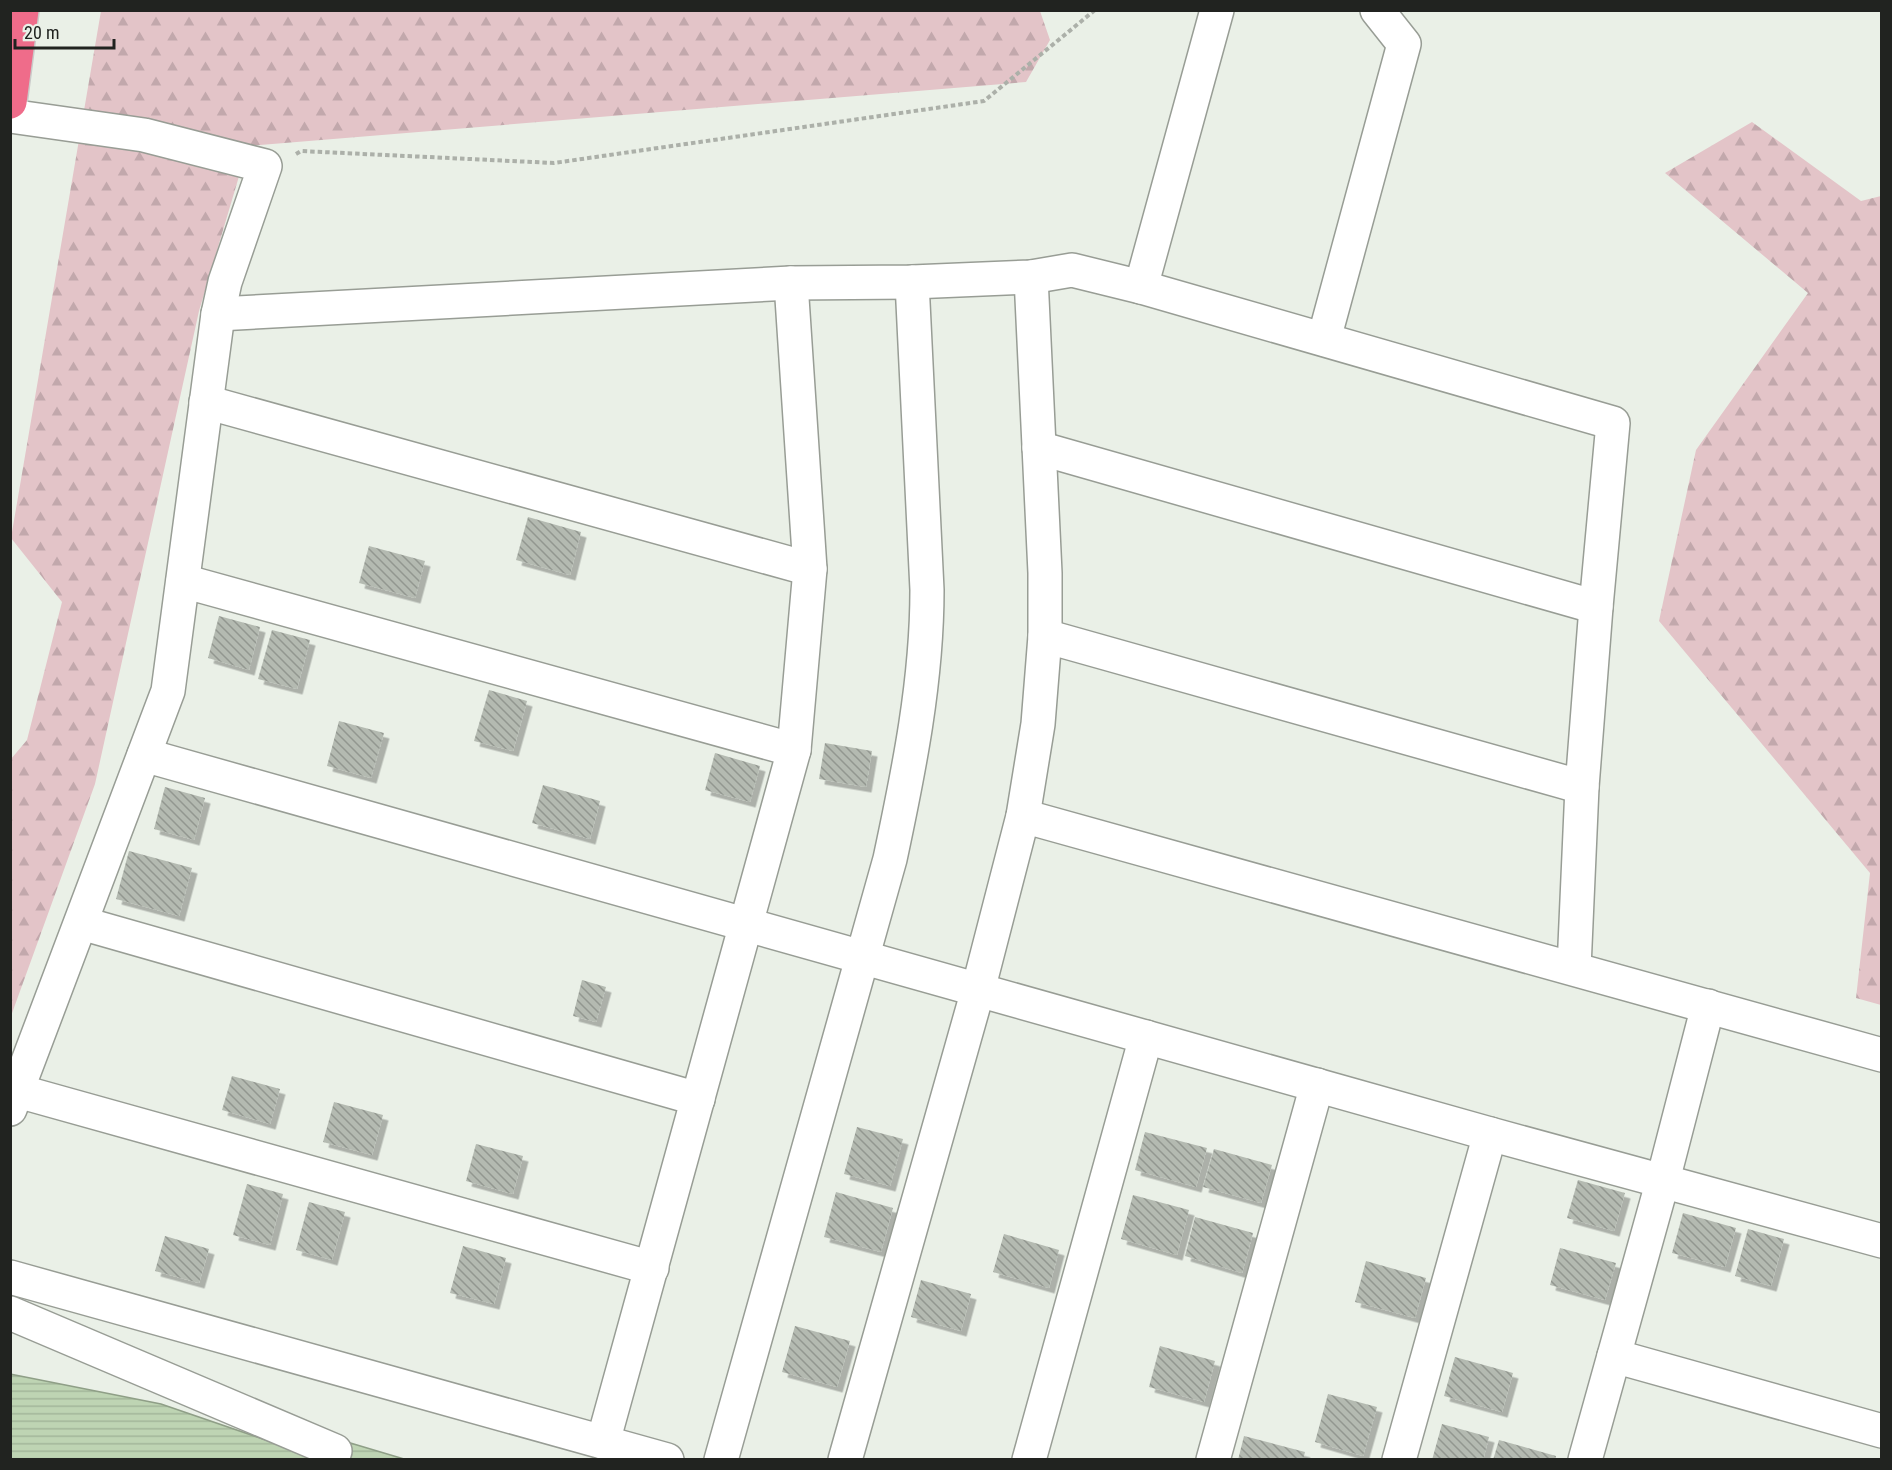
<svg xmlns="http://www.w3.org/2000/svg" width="1892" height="1470" viewBox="0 0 1892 1470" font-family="'Roboto Condensed',sans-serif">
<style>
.forest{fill:url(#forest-firs)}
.water{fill:url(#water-rules);stroke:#8f9f87;stroke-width:1.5}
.building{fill:url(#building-back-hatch);filter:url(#shadow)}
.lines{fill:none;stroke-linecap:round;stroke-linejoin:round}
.minor-casing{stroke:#989d95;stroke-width:36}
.highway-casing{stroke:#cacac9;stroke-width:36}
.path{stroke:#acb0a9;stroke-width:4;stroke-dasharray:4.5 3;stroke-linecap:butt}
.minor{stroke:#fff;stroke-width:33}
.highway{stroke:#ef6c8a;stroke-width:33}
</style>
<defs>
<pattern id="forest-firs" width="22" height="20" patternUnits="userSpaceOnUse" patternTransform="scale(1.5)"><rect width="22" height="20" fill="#e3c4c8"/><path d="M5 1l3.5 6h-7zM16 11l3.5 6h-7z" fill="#c2a8ac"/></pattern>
<pattern id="water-rules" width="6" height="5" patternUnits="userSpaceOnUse" patternTransform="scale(1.5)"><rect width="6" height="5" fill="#bed4b3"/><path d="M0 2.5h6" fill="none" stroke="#a3b69a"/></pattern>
<pattern id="building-back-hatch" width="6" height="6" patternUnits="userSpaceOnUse" patternTransform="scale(1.5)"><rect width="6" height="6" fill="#b4bab1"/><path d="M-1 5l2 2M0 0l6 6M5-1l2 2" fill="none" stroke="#929790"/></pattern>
<filter id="shadow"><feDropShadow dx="5.5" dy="5.5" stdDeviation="0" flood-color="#0004"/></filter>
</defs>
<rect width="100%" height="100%" fill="#eaf0e7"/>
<g class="forest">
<path d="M101,11H1040L1050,40L1026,82L248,146L199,311L95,784L11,1016V759L27,740L62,602L11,538Z"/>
<path d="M1752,122L1861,201L1881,196V1005L1856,998L1870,873L1659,621L1696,450L1808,293L1665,173Z"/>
</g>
<g class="water">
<path d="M10,1374L161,1404L321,1459H11Z"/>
<path d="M347,1442L404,1459L338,1460Z"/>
</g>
<g class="building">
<path d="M528,517L581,532L570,575L516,560Z"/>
<path d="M369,546L425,561L415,598L359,583Z"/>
<path d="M219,616L260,627L249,670L208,658Z"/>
<path d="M272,630L310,640L297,689L258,679Z"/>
<path d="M489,690L527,701L513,751L474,741Z"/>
<path d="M339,721L384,733L371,778L327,766Z"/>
<path d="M825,743L872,751L866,787L819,779Z"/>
<path d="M715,753L760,766L750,802L705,790Z"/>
<path d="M543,785L600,801L590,839L532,823Z"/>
<path d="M165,787L205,798L194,840L154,829Z"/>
<path d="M129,851L192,868L179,916L116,899Z"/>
<path d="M582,980L606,987L596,1022L573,1016Z"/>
<path d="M232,1076L280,1089L270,1124L222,1110Z"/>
<path d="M334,1102L383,1115L372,1155L323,1142Z"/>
<path d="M857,1127L903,1139L890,1186L844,1174Z"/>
<path d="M1145,1132L1207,1148L1196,1187L1135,1170Z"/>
<path d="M476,1144L523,1156L513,1194L466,1181Z"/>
<path d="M1214,1149L1272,1165L1261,1203L1203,1187Z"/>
<path d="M1578,1180L1625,1193L1614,1231L1567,1218Z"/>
<path d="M247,1184L283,1194L270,1245L233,1235Z"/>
<path d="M836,1192L893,1208L881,1252L824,1237Z"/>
<path d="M1133,1195L1189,1210L1177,1255L1121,1239Z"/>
<path d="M309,1202L345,1212L332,1260L296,1250Z"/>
<path d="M1683,1213L1736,1228L1725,1267L1672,1253Z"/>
<path d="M1195,1217L1253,1233L1242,1273L1185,1256Z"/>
<path d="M1748,1229L1784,1239L1771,1286L1735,1276Z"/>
<path d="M1004,1234L1059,1250L1049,1288L993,1272Z"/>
<path d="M165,1236L209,1249L199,1283L155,1271Z"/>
<path d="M463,1246L506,1258L494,1304L450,1293Z"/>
<path d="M1560,1248L1616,1263L1605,1300L1550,1285Z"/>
<path d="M1366,1261L1426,1278L1415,1318L1355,1302Z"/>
<path d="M921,1280L971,1294L961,1331L911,1317Z"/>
<path d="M795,1326L850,1341L837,1387L782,1372Z"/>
<path d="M1160,1346L1215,1361L1204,1402L1149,1387Z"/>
<path d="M1455,1357L1513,1373L1502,1412L1444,1396Z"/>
<path d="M1328,1394L1377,1407L1363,1456L1315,1442Z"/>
<path d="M1442,1424L1489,1437L1483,1460H1432Z"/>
<path d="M1244,1436L1305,1452L1303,1460H1238Z"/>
<path d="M1499,1440L1556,1456L1555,1460H1493Z"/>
</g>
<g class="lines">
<defs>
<g id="minor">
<path d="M10,116L144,135L265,166L225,282L218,314L168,691L10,1109"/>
<path d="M1141,287L1217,10"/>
<path d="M218,314L791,283L912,282L1031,277L1072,270L1141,287L1613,423L1596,607L1582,787L1574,968"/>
<path d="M1324,339L1404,44L1377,10"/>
<path d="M206,402L810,569"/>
<path d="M1039,448L1596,607"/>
<path d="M183,581L794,750"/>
<path d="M1045,636L1582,787"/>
<path d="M144,755L1490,1134L1882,1241"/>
<path d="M1023,816L1882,1055"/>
<path d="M81,923L698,1099"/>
<path d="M18,1091L652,1268"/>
<path d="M10,1277L667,1460"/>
<path d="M10,1313L335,1451"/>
<path d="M1614,1356L1882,1431"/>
<path d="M603,1442L794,750L810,569L791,283"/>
<path d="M721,1460L890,859C909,770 927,681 927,590L912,282"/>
<path d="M845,1460L978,990L1023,816L1038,724L1045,636V573L1031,277"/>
<path d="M1029,1460L1146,1037"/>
<path d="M1213,1460L1317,1085"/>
<path d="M1399,1460L1490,1134"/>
<path d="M1585,1460L1663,1180L1708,1006"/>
</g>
<path id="highway" d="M10,102L22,10"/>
</defs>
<use href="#minor" class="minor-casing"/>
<use href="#highway" class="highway-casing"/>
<path class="path" d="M296,154L301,151L554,163L984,101L1095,10"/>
<use href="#minor" class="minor"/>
<use href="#highway" class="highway"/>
</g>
<rect width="1892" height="1470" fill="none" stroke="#212320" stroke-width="24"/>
<path d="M15 39v9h99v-9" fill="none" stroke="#212320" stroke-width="3"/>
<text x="24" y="39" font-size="18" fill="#212320" stroke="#eaf0e7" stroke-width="4.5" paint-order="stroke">20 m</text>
</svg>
